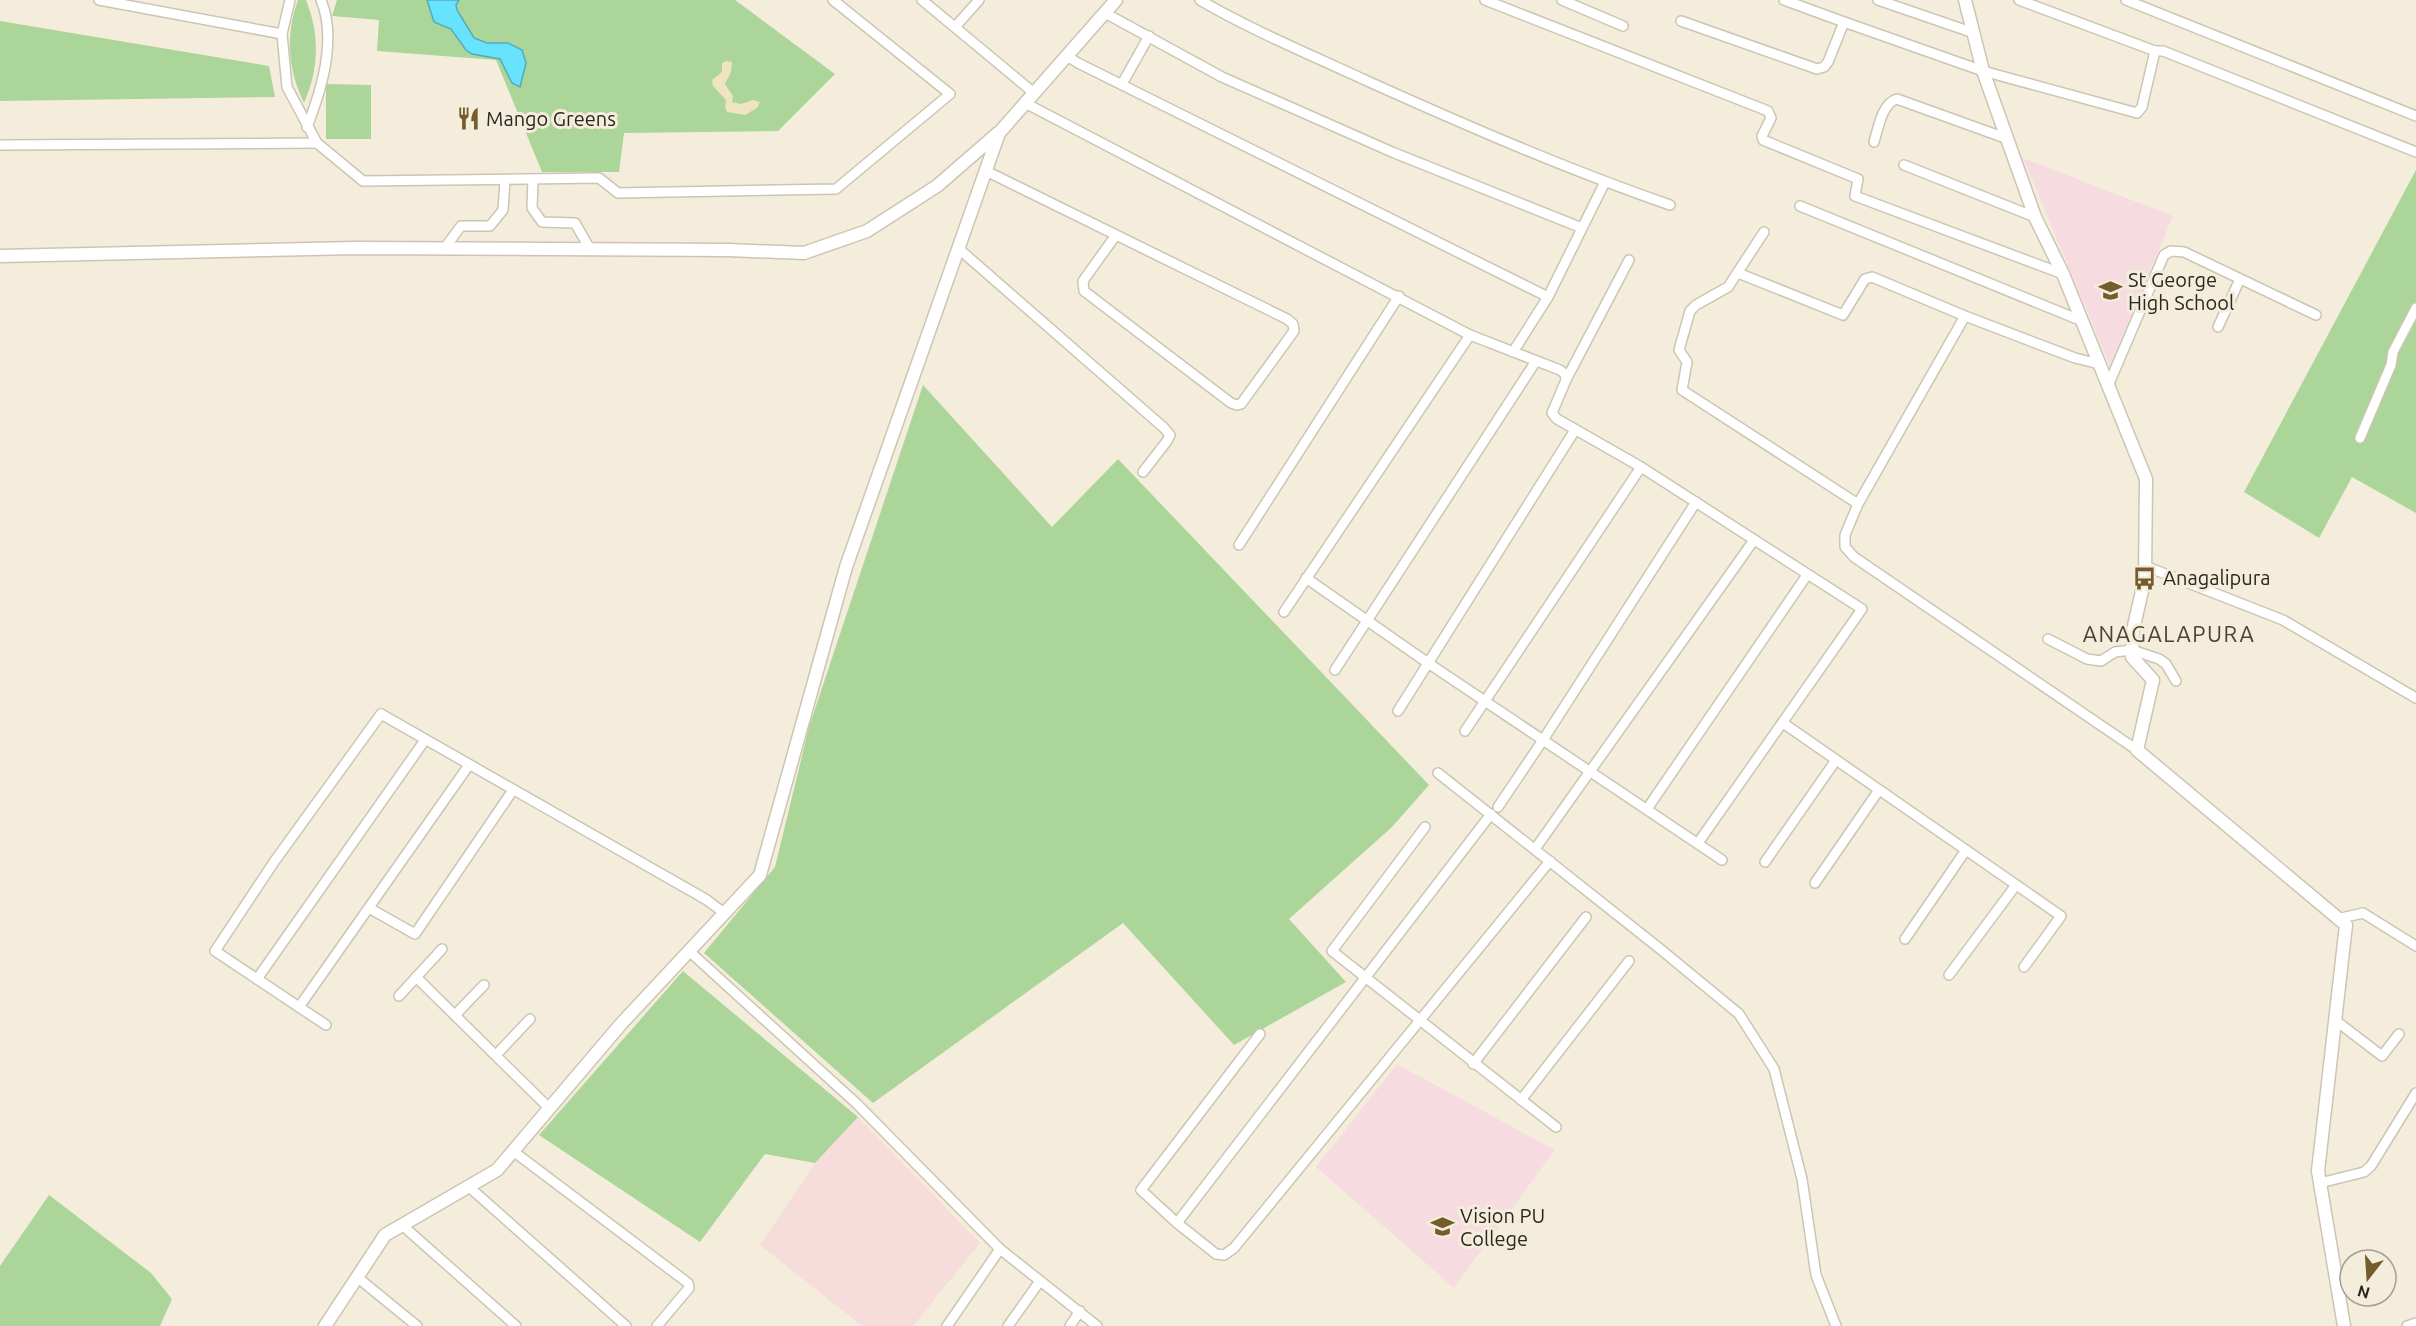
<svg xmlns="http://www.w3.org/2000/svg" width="2416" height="1326" viewBox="0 0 2416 1326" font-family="Ubuntu,sans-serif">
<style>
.industrial{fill:#f7dcdc}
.education{fill:#f6dce1}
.green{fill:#acd59a}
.sand{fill:#eee4bf}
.water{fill:#68e3fd;stroke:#55abbb;stroke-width:1.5}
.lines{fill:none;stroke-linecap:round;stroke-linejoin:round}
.street-casing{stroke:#cdc5b3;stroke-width:12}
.secondary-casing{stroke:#cdc5b3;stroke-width:15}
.street{stroke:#fff;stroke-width:9}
.secondary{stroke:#fff;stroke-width:12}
.labels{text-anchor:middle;stroke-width:6;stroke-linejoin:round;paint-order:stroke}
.poi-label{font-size:20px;fill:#2a2721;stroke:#f5eddb;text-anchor:start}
.quarter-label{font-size:22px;letter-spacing:1.5px;fill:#494334;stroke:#f5eddb}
</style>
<rect width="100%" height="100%" fill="#f5eddb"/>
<path class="industrial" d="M858,1117L980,1243L913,1326H862L760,1245L815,1163Z"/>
<g class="education">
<path d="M2023,158L2173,216L2110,366Z"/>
<path d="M1397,1064L1555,1150L1454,1288L1316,1167Z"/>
</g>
<g class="green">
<path d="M298,0H306C320,35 319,69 304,103C288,70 285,35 298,0Z"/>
<path d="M337,0H735L835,74L778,131L624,133L619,172H542L496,60L377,51L379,20L332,16Z"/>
<path d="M0,21L269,66L275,97L0,101Z"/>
<path d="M326,84L371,85V139H326Z"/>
<path d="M2416,170V513L2352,477L2319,538L2244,492Z"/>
<path d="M923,385L1052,527L1118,459L1429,785L1392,827L1289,919L1346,982L1234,1045L1123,923L873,1103L704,953L775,867L809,727Z"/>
<path d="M683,971L858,1117L815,1163L765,1154L700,1242L539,1135Z"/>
<path d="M49,1195L151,1273L172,1299L160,1326H0V1266Z"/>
</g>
<path class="sand" d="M726,61L732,62L731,72L725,84L733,96L732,102L741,104L753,100L760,102L757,108L745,115L727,112L725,107L726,100L713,86L712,80L722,72V63Z"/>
<path class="water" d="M427,0H459L456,5L457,10L474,38L487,43H508L522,50L526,63L520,87L512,83L500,59L472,54L466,50L451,29L434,22Z"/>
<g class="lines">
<defs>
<g id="street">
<path d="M99,0L282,34"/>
<path d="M290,0L282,34L287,87L317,143L363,181L599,178L618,193L836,189L950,94L833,0"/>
<path d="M922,0L1034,93"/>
<path d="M1200,0C1253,31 1309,54 1365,80C1465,125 1566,169 1670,205"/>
<path d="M1485,0L1768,111L1771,118L1762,136L1763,140L1858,179L1855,196L2063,274"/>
<path d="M1562,0L1623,26"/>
<path d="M1784,0L1844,22"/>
<path d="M1878,0L1974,33"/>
<path d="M2019,0L2155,51H2163L2416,152"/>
<path d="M2126,0L2416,116"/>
<path d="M1105,13L1222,77L1392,152L1582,228"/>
<path d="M1681,21L1817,69L1824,67L1828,62L1844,22L1983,71L2137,113L2142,107L2155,51"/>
<path d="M955,27L979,0"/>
<path d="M1067,56L1078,63L1548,297"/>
<path d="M1122,84L1149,36"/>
<path d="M1025,103L1470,335L1560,370L1565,374L1566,380L1552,413L1557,419L1641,467L1862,609L1698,843"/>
<path d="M307,127C322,89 337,39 321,0"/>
<path d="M1874,142C1878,129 1882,103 1897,99L2008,139"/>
<path d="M0,145L317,143"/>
<path d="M1904,165L2035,217"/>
<path d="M986,171L1287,319L1293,324L1294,331L1241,404L1237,405L1231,403L1084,291L1083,281L1116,235"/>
<path d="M533,179L532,208L542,222L575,223L590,249"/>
<path d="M1800,206L2082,321"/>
<path d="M1764,232L1728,287L1696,305L1690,311L1679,350L1687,362L1682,390L1858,504"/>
<path d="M444,249L461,226H490L503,210L505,180"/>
<path d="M959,249L1163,427L1170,435L1167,441L1143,472"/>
<path d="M1738,273L1843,315L1865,279L1872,277L1965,316L2075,358L2099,364"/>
<path d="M1965,316L1858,504L1845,535V547L1854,557L2137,750"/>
<path d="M2218,327L2240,279"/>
<path d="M1513,352L1548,297L1605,182"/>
<path d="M1566,380L1629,260"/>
<path d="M2108,386L2164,255L2171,251L2184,252L2316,315"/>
<path d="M2360,438L2391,365L2393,352L2416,308"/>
<path d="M1239,545L1399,296"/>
<path d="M2145,566L2283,620L2416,698"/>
<path d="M1306,578L1428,663L1722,860"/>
<path d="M1284,612L1470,335"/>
<path d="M2048,639L2087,659L2101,661L2115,652L2132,650L2159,659L2166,664L2176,681"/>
<path d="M1335,670L1536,361"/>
<path d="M1398,711L1575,430"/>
<path d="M1783,723L2061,916L2024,967"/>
<path d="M1465,731L1641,467"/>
<path d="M1438,773L1659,948L1739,1014L1774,1069L1802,1179L1816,1275L1836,1326"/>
<path d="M1498,807L1543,740L1696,502"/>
<path d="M1647,809L1807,575"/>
<path d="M1491,814L1177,1223L1216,1254L1224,1255L1234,1248L1550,861"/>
<path d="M1425,827L1332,951L1556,1127"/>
<path d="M1535,849L1754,540"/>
<path d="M1765,862L1836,760"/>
<path d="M1815,883L1879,790"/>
<path d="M369,908L415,934L513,790"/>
<path d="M2337,919L2363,913L2416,946"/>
<path d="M1905,939L1966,850"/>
<path d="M689,951L857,1104L1000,1249L1097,1326"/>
<path d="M1949,975L2016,885"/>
<path d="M416,977L549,1108"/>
<path d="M257,979L425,740"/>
<path d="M399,996L442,949"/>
<path d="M299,1007L469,765"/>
<path d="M455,1015L484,985"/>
<path d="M2335,1020L2382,1056L2399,1034"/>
<path d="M326,1025L215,951L274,862L381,714L707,900L724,913"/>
<path d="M496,1055L530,1019"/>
<path d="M1473,1064L1586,917"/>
<path d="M1521,1100L1629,961"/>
<path d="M513,1151L688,1283L689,1288L657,1326"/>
<path d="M2320,1183L2364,1172L2371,1166L2416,1093"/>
<path d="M468,1186L626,1326"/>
<path d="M1177,1223L1141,1190L1260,1034"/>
<path d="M402,1225L516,1326"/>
<path d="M357,1277L417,1326"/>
<path d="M947,1326L1000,1249"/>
<path d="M1008,1326L1040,1281"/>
<path d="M1070,1326L1080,1311"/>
<path d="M2407,1326L2416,1323"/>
</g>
<g id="secondary">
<path d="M1965,0L1983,71L2035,217L2063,274L2146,479L2145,578L2133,630L2132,657L2153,680L2137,750L2346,925L2318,1171L2344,1326"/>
<path d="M0,256L355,248L728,250L804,253L867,231L937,186L998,133"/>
<path d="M325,1326L385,1235L497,1170L621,1024L760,875L846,567L999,133L1116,0"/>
</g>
</defs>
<use href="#street" class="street-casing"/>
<use href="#secondary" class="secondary-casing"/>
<use href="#street" class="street"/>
<use href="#secondary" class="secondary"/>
</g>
<defs>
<symbol id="restaurant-bare" viewBox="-9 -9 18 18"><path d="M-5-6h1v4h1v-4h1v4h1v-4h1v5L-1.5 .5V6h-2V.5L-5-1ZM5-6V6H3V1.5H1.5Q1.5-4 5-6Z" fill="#745c2d" stroke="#f5eddb" stroke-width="2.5" paint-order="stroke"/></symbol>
<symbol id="school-bare" viewBox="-9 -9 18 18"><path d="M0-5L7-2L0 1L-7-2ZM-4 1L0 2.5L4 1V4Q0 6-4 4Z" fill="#745c2d" stroke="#f5eddb" stroke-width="2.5" paint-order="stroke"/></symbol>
<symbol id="bus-bare" viewBox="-9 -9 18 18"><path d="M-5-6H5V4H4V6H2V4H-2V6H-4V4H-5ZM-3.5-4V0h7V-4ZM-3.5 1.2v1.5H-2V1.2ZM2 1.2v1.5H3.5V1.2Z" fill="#745c2d" stroke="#f5eddb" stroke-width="2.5" paint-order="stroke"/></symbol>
</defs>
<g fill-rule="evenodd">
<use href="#restaurant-bare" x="452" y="102" width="33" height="33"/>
<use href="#school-bare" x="2094" y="274" width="33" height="33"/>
<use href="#bus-bare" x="2128" y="562" width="33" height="33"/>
<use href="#school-bare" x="1426" y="1210" width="33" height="33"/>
</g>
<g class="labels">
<g class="poi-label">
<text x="486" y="126">Mango Greens</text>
<text x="2128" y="287">St George<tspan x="2128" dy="23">High School</tspan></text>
<text x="2163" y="585">Anagalipura</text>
<text x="1460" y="1223">Vision PU<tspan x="1460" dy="23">College</tspan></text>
</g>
<g class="quarter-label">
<text x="2169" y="642">ANAGALAPURA</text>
</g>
</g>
<g transform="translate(2368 1278) rotate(197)"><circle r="28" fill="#f5eddb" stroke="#a49e91" stroke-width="1.5"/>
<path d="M0-4.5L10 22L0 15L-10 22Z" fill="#745c2d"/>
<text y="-9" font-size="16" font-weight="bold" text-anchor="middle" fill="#2a2721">N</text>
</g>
</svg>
